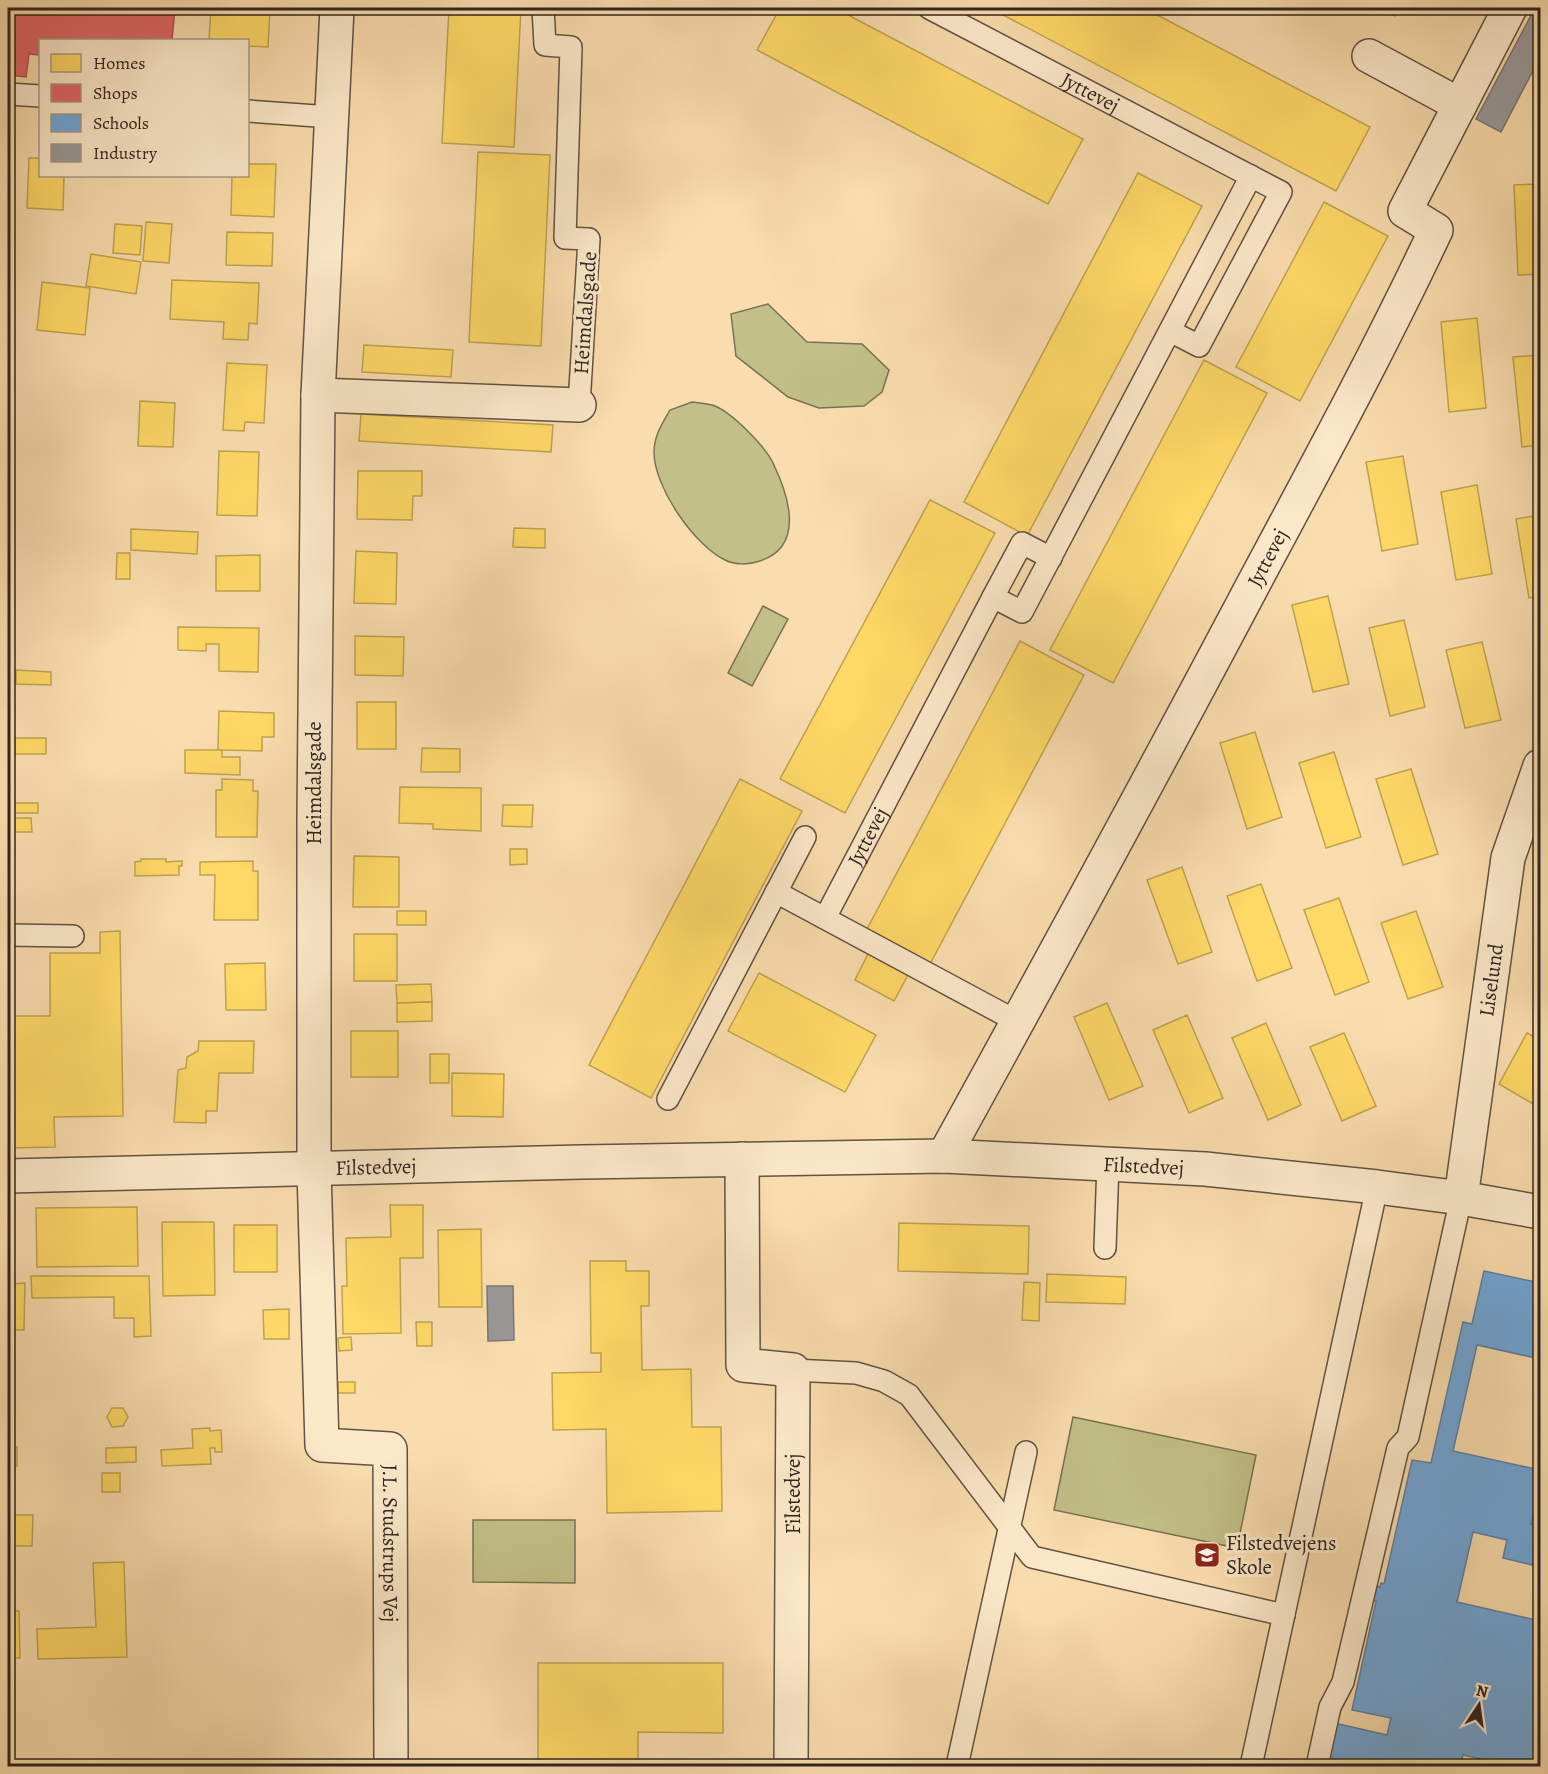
<svg xmlns="http://www.w3.org/2000/svg" width="1548" height="1774" viewBox="0 0 1548 1774" font-family="Alegreya,serif">
<style>
.green{fill:#c2c088;stroke:#797254;stroke-width:1.5}
.homes{fill:#ffd966;stroke:#c1a351;stroke-width:1.5}
.shops{fill:#e06666;stroke:#ab5251;stroke-width:1.5}
.schools{fill:#6fa8dc;stroke:#5c80a3;stroke-width:1.5}
.industry{fill:#999;stroke:#7a7674;stroke-width:1.5}
.lines{fill:none;stroke-linecap:round;stroke-linejoin:round}
.lane-casing{stroke:#625243;stroke-width:24}
.street-casing{stroke:#625243;stroke-width:36}
.lane{stroke:#fce9ca;stroke-width:21}
.street{stroke:#fce9ca;stroke-width:33}
.labels{text-anchor:middle;stroke-width:6;stroke-linejoin:round;paint-order:stroke}
.street-label{font-size:21px;fill:#30241f;stroke:#fce9ca}
.poi-label{font-size:21px;fill:#30241f;stroke:#fce9ca;text-anchor:start}
</style>
<rect width="100%" height="100%" fill="#faddae"/>
<filter id="stains"><feTurbulence type="fractalNoise" baseFrequency=".00333" numOctaves="4"/><feColorMatrix values="0 0 0 0 .2 0 0 0 0 .09 0 0 0 0 .02 0 0 0 .5 -.17"/></filter>
<radialGradient id="worn" r=".72"><stop offset=".6" stop-color="#630" stop-opacity="0"/><stop offset="1" stop-color="#630" stop-opacity=".3"/></radialGradient>
<g class="green">
<path d="M768,304L807,342L862,344L889,370L882,392L864,406L819,408L788,397L736,356L731,314Z"/>
<path d="M692,402C699,403 708,403 715,406C732,413 765,446 773,463C788,494 806,546 760,561C749,565 735,565 725,560C694,545 654,487 654,452C654,436 662,424 670,410Z"/>
<path d="M763,606L788,619L752,686L728,673Z"/>
<path d="M1073,1417L1256,1455L1237,1548L1054,1510Z"/>
<path d="M473,1520H575V1583L473,1582Z"/>
</g>
<g class="homes">
<path d="M211,8H270L268,47L248,46V40H209Z"/>
<path d="M449,8H521L514,147L442,143Z"/>
<path d="M780,8H835L1083,139L1048,204L757,50Z"/>
<path d="M990,8H1144L1370,127L1336,191Z"/>
<path d="M1378,8H1399L1395,16Z"/>
<path d="M478,152L550,155L541,346L469,342Z"/>
<path d="M29,158H40V176H64L63,210L27,208Z"/>
<path d="M248,164H276L274,217L231,215L232,176H248Z"/>
<path d="M1138,173L1202,206L1027,536L964,502Z"/>
<path d="M1540,184V274L1518,275L1514,185Z"/>
<path d="M1324,202L1388,236L1300,401L1236,367Z"/>
<path d="M146,222L172,224L169,263L143,261Z"/>
<path d="M115,224L142,226L140,255L113,253Z"/>
<path d="M227,232L273,233L272,266L226,265Z"/>
<path d="M91,254L141,262L136,294L86,286Z"/>
<path d="M172,280L259,283L257,324L249,323L248,340L223,339L224,322L170,319Z"/>
<path d="M42,282L90,288L85,335L37,330Z"/>
<path d="M1477,318L1486,408L1449,412L1441,322Z"/>
<path d="M364,345L453,350L451,377L362,372Z"/>
<path d="M1540,355V445L1522,447L1513,357Z"/>
<path d="M1204,360L1267,393L1113,683L1050,650Z"/>
<path d="M227,363L267,365L264,423L245,422L244,431L223,430Z"/>
<path d="M140,401L175,403L173,447L138,446Z"/>
<path d="M361,414L553,425L551,452L359,441Z"/>
<path d="M8,443H12L11,460H8Z"/>
<path d="M219,451L259,452L257,516L217,515Z"/>
<path d="M1403,456L1418,544L1382,551L1366,462Z"/>
<path d="M358,471H422V496H413L412,520L357,519Z"/>
<path d="M1477,485L1492,574L1456,580L1441,492Z"/>
<path d="M930,500L995,533L845,813L780,779Z"/>
<path d="M1540,515V596L1529,598L1516,519Z"/>
<path d="M514,528L545,529V548L513,547Z"/>
<path d="M131,529L198,532L197,554L131,550Z"/>
<path d="M356,551L397,553L396,604L354,603Z"/>
<path d="M117,553H130V579H116Z"/>
<path d="M260,555V591H216V556Z"/>
<path d="M1328,596L1349,684L1313,692L1292,605Z"/>
<path d="M1404,620L1425,707L1390,716L1369,628Z"/>
<path d="M178,627L259,628L258,672L219,671V644H206V651L178,650Z"/>
<path d="M355,636L404,637L403,676L355,675Z"/>
<path d="M1020,641L1084,675L930,964L866,931Z"/>
<path d="M1482,642L1501,720L1465,728L1446,650Z"/>
<path d="M16,670L51,672V685L16,684Z"/>
<rect x="357" y="702" width="39" height="47"/>
<path d="M219,711L274,713V737H262V751L218,750Z"/>
<path d="M1255,732L1282,817L1247,829L1220,743Z"/>
<rect x="15" y="738" width="31" height="16"/>
<path d="M422,748L460,749V772H421Z"/>
<path d="M185,750H222V757H240V775L185,773Z"/>
<path d="M1334,752L1361,837L1326,848L1299,763Z"/>
<path d="M1411,769L1438,854L1403,865L1376,779Z"/>
<path d="M222,779L253,780V791H258L257,837H216V790H222Z"/>
<path d="M740,779L802,811L651,1098L589,1065Z"/>
<path d="M400,787L481,788V831L433,829V824L399,823Z"/>
<rect x="8" y="803" width="30" height="10"/>
<path d="M503,805H533L532,827L502,826Z"/>
<path d="M13,818H31L32,832H13Z"/>
<path d="M510,849H527V864L510,865Z"/>
<path d="M354,856L399,857V907H353Z"/>
<path d="M141,859H166V862L182,861V866H179V875L135,876V862L141,861Z"/>
<path d="M253,861V871H258V920H214L215,875H200V862Z"/>
<path d="M1182,867L1212,952L1178,964L1147,880Z"/>
<path d="M1261,884L1292,968L1257,981L1227,896Z"/>
<path d="M1339,898L1369,982L1335,995L1304,910Z"/>
<rect x="397" y="911" width="29" height="14"/>
<path d="M1416,911L1443,987L1408,999L1381,923Z"/>
<path d="M120,931L123,1116L54,1117L55,1147L8,1148V1016H50V953H100V932Z"/>
<rect x="354" y="934" width="43" height="47"/>
<path d="M870,950L910,971L894,1001L855,980Z"/>
<path d="M265,963L266,1010H226L225,964Z"/>
<path d="M759,973L876,1035L845,1092L728,1031Z"/>
<path d="M431,984L432,1002L397,1003L396,985Z"/>
<path d="M432,1002V1021L397,1022V1003Z"/>
<path d="M1107,1003L1143,1086L1109,1100L1074,1017Z"/>
<path d="M1187,1015L1223,1098L1189,1113L1153,1030Z"/>
<path d="M1266,1023L1301,1105L1268,1120L1232,1038Z"/>
<rect x="351" y="1031" width="47" height="46"/>
<path d="M1344,1033L1376,1106L1342,1121L1310,1047Z"/>
<path d="M1527,1033L1540,1040V1108L1499,1084Z"/>
<path d="M199,1041H254L253,1073H219L217,1111H206V1123L174,1122L178,1070L186,1068L187,1057L198,1051Z"/>
<rect x="430" y="1054" width="19" height="29"/>
<path d="M452,1073L504,1074L503,1117L452,1116Z"/>
<path d="M390,1205H423V1258H400L401,1333L343,1334L342,1286H347L346,1238L391,1237Z"/>
<path d="M137,1207L138,1266L37,1267L36,1208Z"/>
<path d="M162,1222H214L215,1295L163,1296Z"/>
<path d="M899,1223L1029,1226L1028,1274L898,1271Z"/>
<rect x="234" y="1225" width="43" height="47"/>
<path d="M481,1229L482,1307H439L438,1230Z"/>
<path d="M590,1261H626V1271H649V1306H641L642,1370L691,1369L692,1427H721L722,1511L607,1513L606,1429L553,1430L552,1373L601,1372V1353H591Z"/>
<path d="M1047,1274L1126,1277L1125,1304L1046,1302Z"/>
<path d="M31,1276H149L151,1336L134,1337V1318H114V1297L32,1298Z"/>
<path d="M8,1281H10V1284L25,1283L24,1330H8Z"/>
<path d="M1024,1282L1040,1283L1039,1321L1022,1320Z"/>
<path d="M289,1309V1339H264L263,1310Z"/>
<path d="M416,1322H432V1346H417Z"/>
<path d="M351,1337L352,1350L339,1351L338,1338Z"/>
<rect x="338" y="1382" width="17" height="11"/>
<path d="M112,1408H123L128,1417L123,1426L112,1427L107,1417Z"/>
<path d="M210,1428V1431L221,1430L222,1452H215V1448H210L211,1464L162,1466L161,1450L193,1448L192,1429Z"/>
<rect x="8" y="1447" width="9" height="19"/>
<path d="M136,1447V1462L106,1463V1448Z"/>
<rect x="102" y="1473" width="18" height="19"/>
<path d="M8,1476H11V1515H33L32,1546H8Z"/>
<path d="M124,1562L127,1657L38,1659L37,1629L96,1627L93,1563Z"/>
<path d="M8,1611H19L20,1658H8Z"/>
<path d="M538,1663H723V1733L638,1732V1766H538Z"/>
<rect x="650" y="1760" width="66" height="6"/>
</g>
<path class="shops" d="M8,8H175L172,40H40V55L29,54L26,77L8,75Z"/>
<path class="schools" d="M1484,1271L1540,1283V1359L1477,1345L1453,1451L1540,1470V1489L1531,1524L1540,1527V1552L1537,1566L1503,1558L1507,1540L1473,1532L1457,1602L1540,1621V1766H1505V1764L1463,1755L1460,1766H1324L1334,1723L1387,1735L1391,1718L1352,1710L1376,1601L1370,1600L1373,1585L1380,1587L1381,1583L1384,1584L1412,1460L1431,1463L1463,1322L1472,1324Z"/>
<g class="industry">
<path d="M1535,8H1540V57L1501,132L1476,119Z"/>
<path d="M487,1286H513L514,1340L488,1341Z"/>
</g>
<g class="lines">
<defs>
<g id="lane">
<path d="M543,8L545,45L571,47L565,238L589,239L579,405"/>
<path id="s1" d="M929,8L1281,192L1199,346L1170,331"/>
<path d="M8,94L40,96"/>
<path d="M248,111L331,117"/>
<path d="M993,597L1022,543L1051,558"/>
<path d="M776,892L1018,1022"/>
<path id="s2" d="M825,918L993,597L1022,612L1251,176"/>
<path d="M8,935L73,936"/>
<path d="M668,1099L805,837"/>
<path d="M1105,1248L1108,1163"/>
<path d="M793,1370L856,1373L884,1381L909,1395L1032,1557L1284,1615"/>
<path d="M957,1766L1026,1452"/>
<path d="M1251,1766L1377,1187"/>
<path d="M1317,1766L1330,1707L1343,1682L1398,1448L1408,1437L1461,1198"/>
</g>
<g id="street">
<path id="s3" d="M337,8L318,395L314,820V1170L322,1445L390,1449L391,1766"/>
<path d="M1369,56L1460,105"/>
<path d="M318,395L579,405"/>
<path id="s4" d="M944,1156C1049,965 1153,774 1255,581C1317,465 1380,349 1436,230L1405,211L1510,8"/>
<path d="M742,1159L743,1365L793,1370L791,1766"/>
<path id="s5" d="M8,1176L582,1162L944,1156L1205,1169L1377,1187L1461,1198L1540,1212"/>
<path id="s6" d="M1461,1198L1508,858L1540,766"/>
</g>
</defs>
<use href="#lane" class="lane-casing"/>
<use href="#street" class="street-casing"/>
<use href="#lane" class="lane"/>
<use href="#street" class="street"/>
</g>
<defs>
<symbol id="school-square" viewBox="-11 -11 22 22"><rect x="-9" y="-9" width="18" height="18" rx="4" fill="#8f2418" stroke="#fce9ca"/><path d="M0-5L7-2L0 1L-7-2ZM-4 1L0 2.5L4 1V4Q0 6-4 4Z" fill="#fff"/></symbol>
</defs>
<g fill-rule="evenodd">
<use href="#school-square" x="1192" y="1540" width="30" height="30"/>
</g>
<g class="labels">
<g class="street-label">
<text dy="7" stroke="none"><textPath href="#s1" startOffset="182">Jyttevej</textPath></text>
<text transform="translate(585 313) rotate(-86)" y="7">Heimdalsgade</text>
<text dy="7" stroke="none"><textPath href="#s4" startOffset="680">Jyttevej</textPath></text>
<text transform="translate(314 783) rotate(-90)" y="7">Heimdalsgade</text>
<text dy="7" stroke="none"><textPath href="#s2" startOffset="92">Jyttevej</textPath></text>
<text dy="7" stroke="none"><textPath href="#s6" startOffset="220">Liselund</textPath></text>
<text dy="7" stroke="none"><textPath href="#s5" startOffset="1136">Filstedvej</textPath></text>
<text dy="7" stroke="none"><textPath href="#s5" startOffset="368">Filstedvej</textPath></text>
<text transform="translate(793 1494) rotate(-90)" y="7">Filstedvej</text>
<text dy="7" stroke="none"><textPath href="#s3" startOffset="1600">J.L. Studstrups Vej</textPath></text>
</g>
<g class="poi-label">
<text x="1226" y="1550">Filstedvejens<tspan x="1226" dy="24">Skole</tspan></text>
</g>
</g>
<rect width="1548" height="1774" fill="none" stroke="#faddae" stroke-width="30"/>
<rect x="9" y="9" width="1530" height="1756" fill="none" stroke="#30241f" stroke-width="3"/>
<rect x="15" y="15" width="1518" height="1744" fill="none" stroke="#30241f" stroke-width="1.5"/>
<rect x="39" y="39" width="210" height="138" fill="#fce9ca" stroke="#aa9a86" stroke-width="1.5"/>
<rect x="51" y="54" width="30" height="18" fill="#ffd966" stroke="#aa9a86" stroke-width="1.5"/>
<text x="93" y="69" font-size="18" fill="#30241f">Homes</text>
<rect x="51" y="84" width="30" height="18" fill="#e06666" stroke="#aa9a86" stroke-width="1.5"/>
<text x="93" y="99" font-size="18" fill="#30241f">Shops</text>
<rect x="51" y="114" width="30" height="18" fill="#6fa8dc" stroke="#aa9a86" stroke-width="1.5"/>
<text x="93" y="129" font-size="18" fill="#30241f">Schools</text>
<rect x="51" y="144" width="30" height="18" fill="#999999" stroke="#aa9a86" stroke-width="1.5"/>
<text x="93" y="159" font-size="18" fill="#30241f">Industry</text>
<g transform="translate(1479 1705) rotate(13)" stroke="#fce9ca" stroke-width="4.5" paint-order="stroke">
<path d="M0-4.5L10 22L0 15L-10 22Z" fill="#30241f"/>
<text y="-9" font-size="16" font-weight="bold" text-anchor="middle" fill="#30241f">N</text>
</g>
<rect width="100%" height="100%" filter="url(#stains)"/>
<rect width="100%" height="100%" fill="url(#worn)"/>
</svg>
